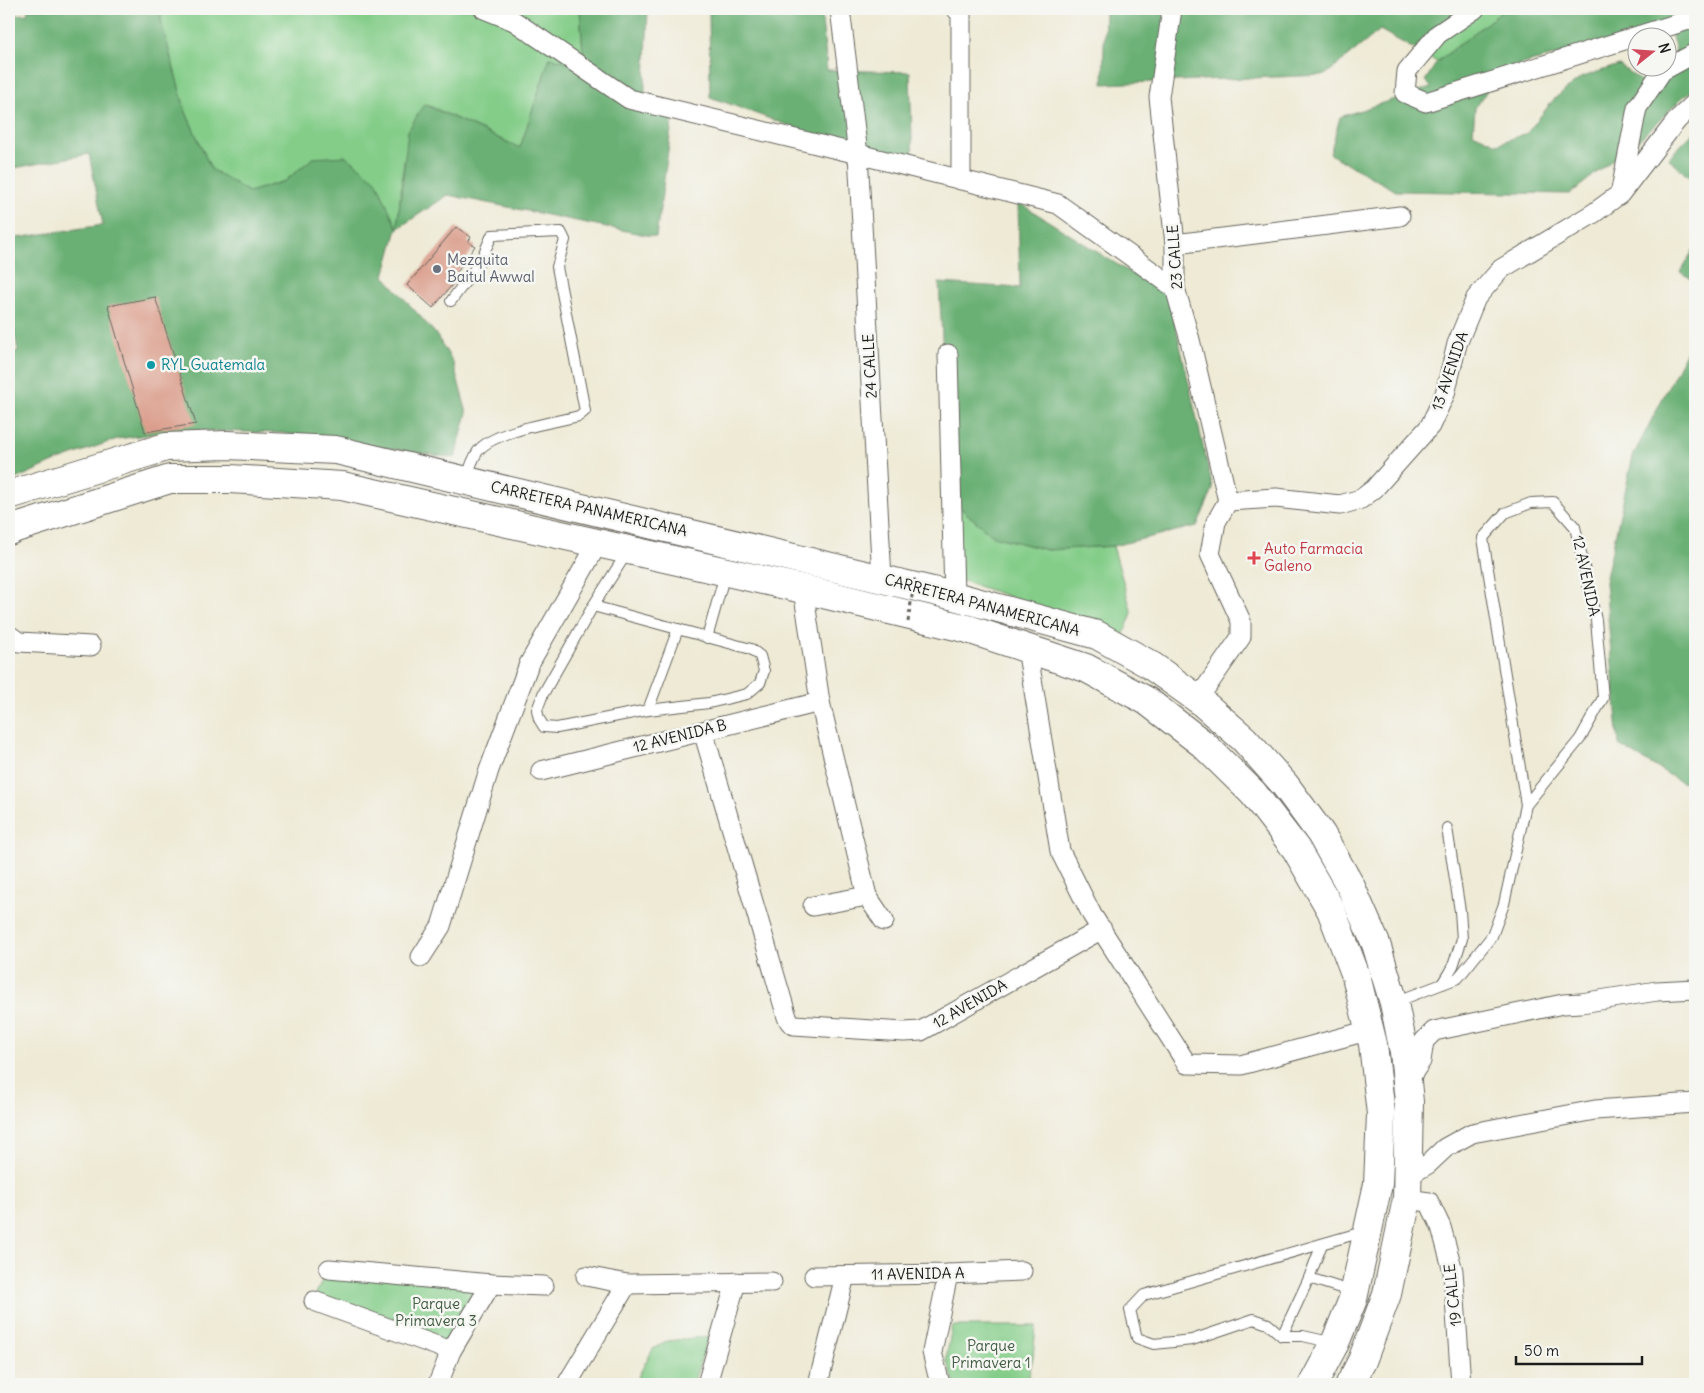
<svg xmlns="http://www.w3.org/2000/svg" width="1704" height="1393" viewBox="0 0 1704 1393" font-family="Delius,sans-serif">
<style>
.green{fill:#84cd89;stroke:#507452}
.forest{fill:#6bb075;stroke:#446648;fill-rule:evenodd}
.building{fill:#da9c8a}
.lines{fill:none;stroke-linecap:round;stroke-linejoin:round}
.service-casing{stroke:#66645d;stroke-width:12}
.minor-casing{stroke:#66645d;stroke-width:21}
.trunk-casing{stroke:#66645d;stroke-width:30}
.service{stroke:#fff;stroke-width:10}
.minor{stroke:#fff;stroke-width:19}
.trunk{stroke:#fff;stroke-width:28}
.path-bridge{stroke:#66645d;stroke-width:3;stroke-dasharray:4 4;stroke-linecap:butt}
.worship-dot{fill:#6b7280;stroke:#f6f6f2;stroke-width:2}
.culture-dot{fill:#0f9aa8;stroke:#f6f6f2;stroke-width:2}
.health-dot{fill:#e0444e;stroke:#f6f6f2;stroke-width:2}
.labels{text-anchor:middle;stroke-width:5;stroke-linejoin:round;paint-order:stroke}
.street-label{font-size:15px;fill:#1c1c1c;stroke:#f6f6f2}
.worship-label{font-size:15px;fill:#5b616d;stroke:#f6f6f2;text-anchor:start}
.culture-label{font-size:15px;fill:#0d838f;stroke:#f6f6f2;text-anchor:start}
.health-label{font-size:15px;fill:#be3a42;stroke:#f6f6f2;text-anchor:start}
.park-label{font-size:15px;fill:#405a42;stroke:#f6f6f2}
</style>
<rect width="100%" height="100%" fill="#f6f6f2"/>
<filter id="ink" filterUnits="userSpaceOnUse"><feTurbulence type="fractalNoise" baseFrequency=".02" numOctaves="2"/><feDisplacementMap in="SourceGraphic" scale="10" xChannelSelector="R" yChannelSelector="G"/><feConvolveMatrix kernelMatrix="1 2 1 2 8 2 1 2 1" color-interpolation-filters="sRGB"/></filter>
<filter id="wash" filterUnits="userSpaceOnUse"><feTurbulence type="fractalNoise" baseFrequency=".0096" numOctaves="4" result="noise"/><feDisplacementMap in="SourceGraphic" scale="20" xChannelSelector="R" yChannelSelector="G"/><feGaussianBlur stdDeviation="1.12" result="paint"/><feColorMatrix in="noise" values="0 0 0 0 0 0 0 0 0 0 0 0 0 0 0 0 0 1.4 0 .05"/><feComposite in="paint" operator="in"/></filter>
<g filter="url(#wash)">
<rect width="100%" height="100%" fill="#eeead5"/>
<g class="green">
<path d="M161,9H580L584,68L550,57L520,148L425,104L404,162L397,229L376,180L313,158L285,181L249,192L211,169L185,110L161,21Z"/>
<path d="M1459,9H1505L1437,62L1414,49Z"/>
<path d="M951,500L993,536L1047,550L1113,546L1132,613L1123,636L955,578Z"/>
<path d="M326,1272L483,1288L448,1346L314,1298Z"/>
<path d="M952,1326H1036L1033,1357L1027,1384H955L946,1360Z"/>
<path d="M709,1336L693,1384H634L653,1349L668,1341Z"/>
</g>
<g class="forest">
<path d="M27,9H161V21L185,110L211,169L249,192L285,181L313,158L346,156L376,180L397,228L408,131L424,104L520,148L550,57L584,67L580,9H648L644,110L673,115L656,237L448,195L397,229L384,276L435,333L453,362L467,413L455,458L281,433L181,430L117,439L56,461L9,482V354L18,351L9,302V239L103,225L89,154L9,169V15L28,14Z"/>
<path d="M709,9H821L827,70L910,72L913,171L710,97Z"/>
<path d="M1105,9H1459L1414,49L1380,30L1325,75L1103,84Z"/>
<path d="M1505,9H1695V89L1683,97L1643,136L1570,194L1396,191L1330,154L1340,117L1431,87L1425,81L1437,62ZM1669,27L1676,50L1667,74L1655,91L1619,65L1582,77L1554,99L1527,133L1497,144L1473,133L1475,108L1502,69Z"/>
<path d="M1695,131V183L1668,158Z"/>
<path d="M1018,202L1169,297L1213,489L1197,526L1113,546L1047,550L993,536L951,500L939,283L1020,288Z"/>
<path d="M1695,247V281L1680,272Z"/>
<path d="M1695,335V784L1681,782L1619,745L1605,582L1633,456Z"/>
</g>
<g id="blocks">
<g class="building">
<path d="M456,227L471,237L468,242L475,246L454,277L456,280L433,308L407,285Z"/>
<path d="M155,297L196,424L145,432L108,306Z"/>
</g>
</g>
</g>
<g filter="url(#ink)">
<use href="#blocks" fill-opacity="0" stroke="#66645d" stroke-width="1"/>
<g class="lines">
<defs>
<g id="service">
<path d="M451,301L480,262L492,235L561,232L565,240L557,267L585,411L579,416C554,422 493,431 478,451C472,460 469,470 466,480"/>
<path d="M628,551L593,606L543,694L537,710L539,719L544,727L557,728L648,710L678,629"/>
<path d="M593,606L751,649L760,656L764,671L760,683L747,694L709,703L648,710"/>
<path d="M707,638L725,574"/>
<path d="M1442,984L1453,966L1462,939L1460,911L1447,828"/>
<path d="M1395,1002L1458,978L1492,936L1504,904L1526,805L1483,538L1505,513L1531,503L1553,502L1575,527L1596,620L1603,698L1580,739L1526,805"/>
<path d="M1309,1278L1353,1292"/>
<path d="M1282,1336L1309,1278L1322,1244"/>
<path d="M1334,1343L1303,1336H1282L1268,1324L1254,1319L1192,1340L1154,1344L1137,1338L1130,1310L1144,1295L1366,1231"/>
</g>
<g id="minor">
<path d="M484,9L514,21L629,99L858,154L1058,204L1175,288"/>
<path d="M840,9L858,154L882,578"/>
<path d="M956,9L961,13V180"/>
<path d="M1172,9L1159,97L1175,244V288L1190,340L1228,501"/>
<path d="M1475,9L1438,34L1407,71L1405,93L1426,102L1695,18"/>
<path d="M1621,190L1637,108L1662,71L1695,53"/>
<path d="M1175,244L1400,216"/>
<path d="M948,354L954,596"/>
<path d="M803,589L820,702L867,896L884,921"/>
<path d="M9,635L19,642L91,646"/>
<path d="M1027,648L1060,851L1092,915L1187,1064L1241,1065L1370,1030"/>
<path d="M1198,699L1241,637V621L1210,554L1216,522L1228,501L1276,498L1340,505L1361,499L1374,489L1430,426L1445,394L1457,344L1476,298L1501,269L1594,213L1620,194L1677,120L1695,103"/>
<path d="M703,731L787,1017L790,1022L794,1025L904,1032L921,1031L1102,929"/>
<path d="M541,771L820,702"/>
<path d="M813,906L867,896"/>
<path d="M421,957L441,926L489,770L529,664L598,543"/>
<path d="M1407,1082L1421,1061L1424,1041L1434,1031L1563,1004L1581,1003L1657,991L1695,989"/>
<path d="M1408,1176L1428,1164L1445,1148L1472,1133L1595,1110L1695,1103"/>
<path d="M1407,1199L1429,1202L1441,1227L1453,1271L1461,1384"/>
<path d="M329,1269L491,1284L451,1351L438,1384"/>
<path d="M586,1276L627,1284L772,1282"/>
<path d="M814,1276L948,1274L1022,1271"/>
<path d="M491,1284L544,1286"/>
<path d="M314,1301L451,1351"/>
<path d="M567,1384L627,1284"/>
<path d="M707,1384L736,1282"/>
<path d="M818,1384L845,1276"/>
<path d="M940,1384L932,1352L948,1274"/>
</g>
<g id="trunk">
<path d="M9,495L166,447L227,445L336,450L954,596L1097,635L1149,664L1198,699L1244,739L1285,785L1321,834L1351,887L1376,944L1394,1003L1404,1052L1409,1102L1407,1199L1387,1294L1362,1361L1350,1384"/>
<path d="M9,531L16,528L170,479H230L342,486L803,589L968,629L1086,668L1147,701L1203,744L1253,793L1296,849L1331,910L1356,976L1373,1044L1381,1114L1378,1184L1353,1299L1335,1343L1313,1384"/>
</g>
</defs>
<use href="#service" class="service-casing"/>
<use href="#minor" class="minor-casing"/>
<use href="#trunk" class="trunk-casing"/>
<use href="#service" class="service"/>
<use href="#minor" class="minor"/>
<use href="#trunk" class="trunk"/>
<path class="path-bridge" d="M908,622L915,577"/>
</g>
</g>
<circle class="worship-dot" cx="437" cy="269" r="5"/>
<circle class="culture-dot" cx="151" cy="365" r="5"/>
<path class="health-dot" d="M1251.5 550.5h5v5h5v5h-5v5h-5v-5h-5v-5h5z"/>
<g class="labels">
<g class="street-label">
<text transform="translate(1175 257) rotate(-94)" y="5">23 CALLE</text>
<text transform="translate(870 366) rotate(-93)" y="5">24 CALLE</text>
<text transform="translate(1450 371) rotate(-71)" y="5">13 AVENIDA</text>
<text transform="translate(589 509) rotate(13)" y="5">CARRETERA PANAMERICANA</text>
<text transform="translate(1586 576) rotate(78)" y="5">12 AVENIDA</text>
<text transform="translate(982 605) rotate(15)" y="5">CARRETERA PANAMERICANA</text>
<text transform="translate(680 736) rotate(-14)" y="5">12 AVENIDA B</text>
<text transform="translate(970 1004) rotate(-30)" y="5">12 AVENIDA</text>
<text transform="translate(918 1274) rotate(-1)" y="5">11 AVENIDA A</text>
<text transform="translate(1453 1295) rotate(-96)" y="5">19 CALLE</text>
</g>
<g class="worship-label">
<text x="447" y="265">Mezquita<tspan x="447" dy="17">Baitul Awwal</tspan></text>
</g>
<g class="culture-label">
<text x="161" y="370">RYL Guatemala</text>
</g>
<g class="health-label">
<text x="1264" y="554">Auto Farmacia<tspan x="1264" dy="17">Galeno</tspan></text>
</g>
<g class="park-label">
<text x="436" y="1309">Parque<tspan x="436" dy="17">Primavera 3</tspan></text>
<text x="991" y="1351">Parque<tspan x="991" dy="17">Primavera 1</tspan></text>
</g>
</g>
<rect width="1704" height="1393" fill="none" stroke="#f6f6f2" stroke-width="30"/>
<g transform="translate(1652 52) rotate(73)"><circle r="24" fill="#f6f6f2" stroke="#9f9f9c"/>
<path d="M0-4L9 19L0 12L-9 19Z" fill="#d1495b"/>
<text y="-8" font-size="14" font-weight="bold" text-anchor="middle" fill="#1c1c1c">N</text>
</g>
<path d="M1516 1356v8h126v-8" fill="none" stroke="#1c1c1c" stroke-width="2.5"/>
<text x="1524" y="1356" font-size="15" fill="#1c1c1c" stroke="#f6f6f2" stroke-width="4" paint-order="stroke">50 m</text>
</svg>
